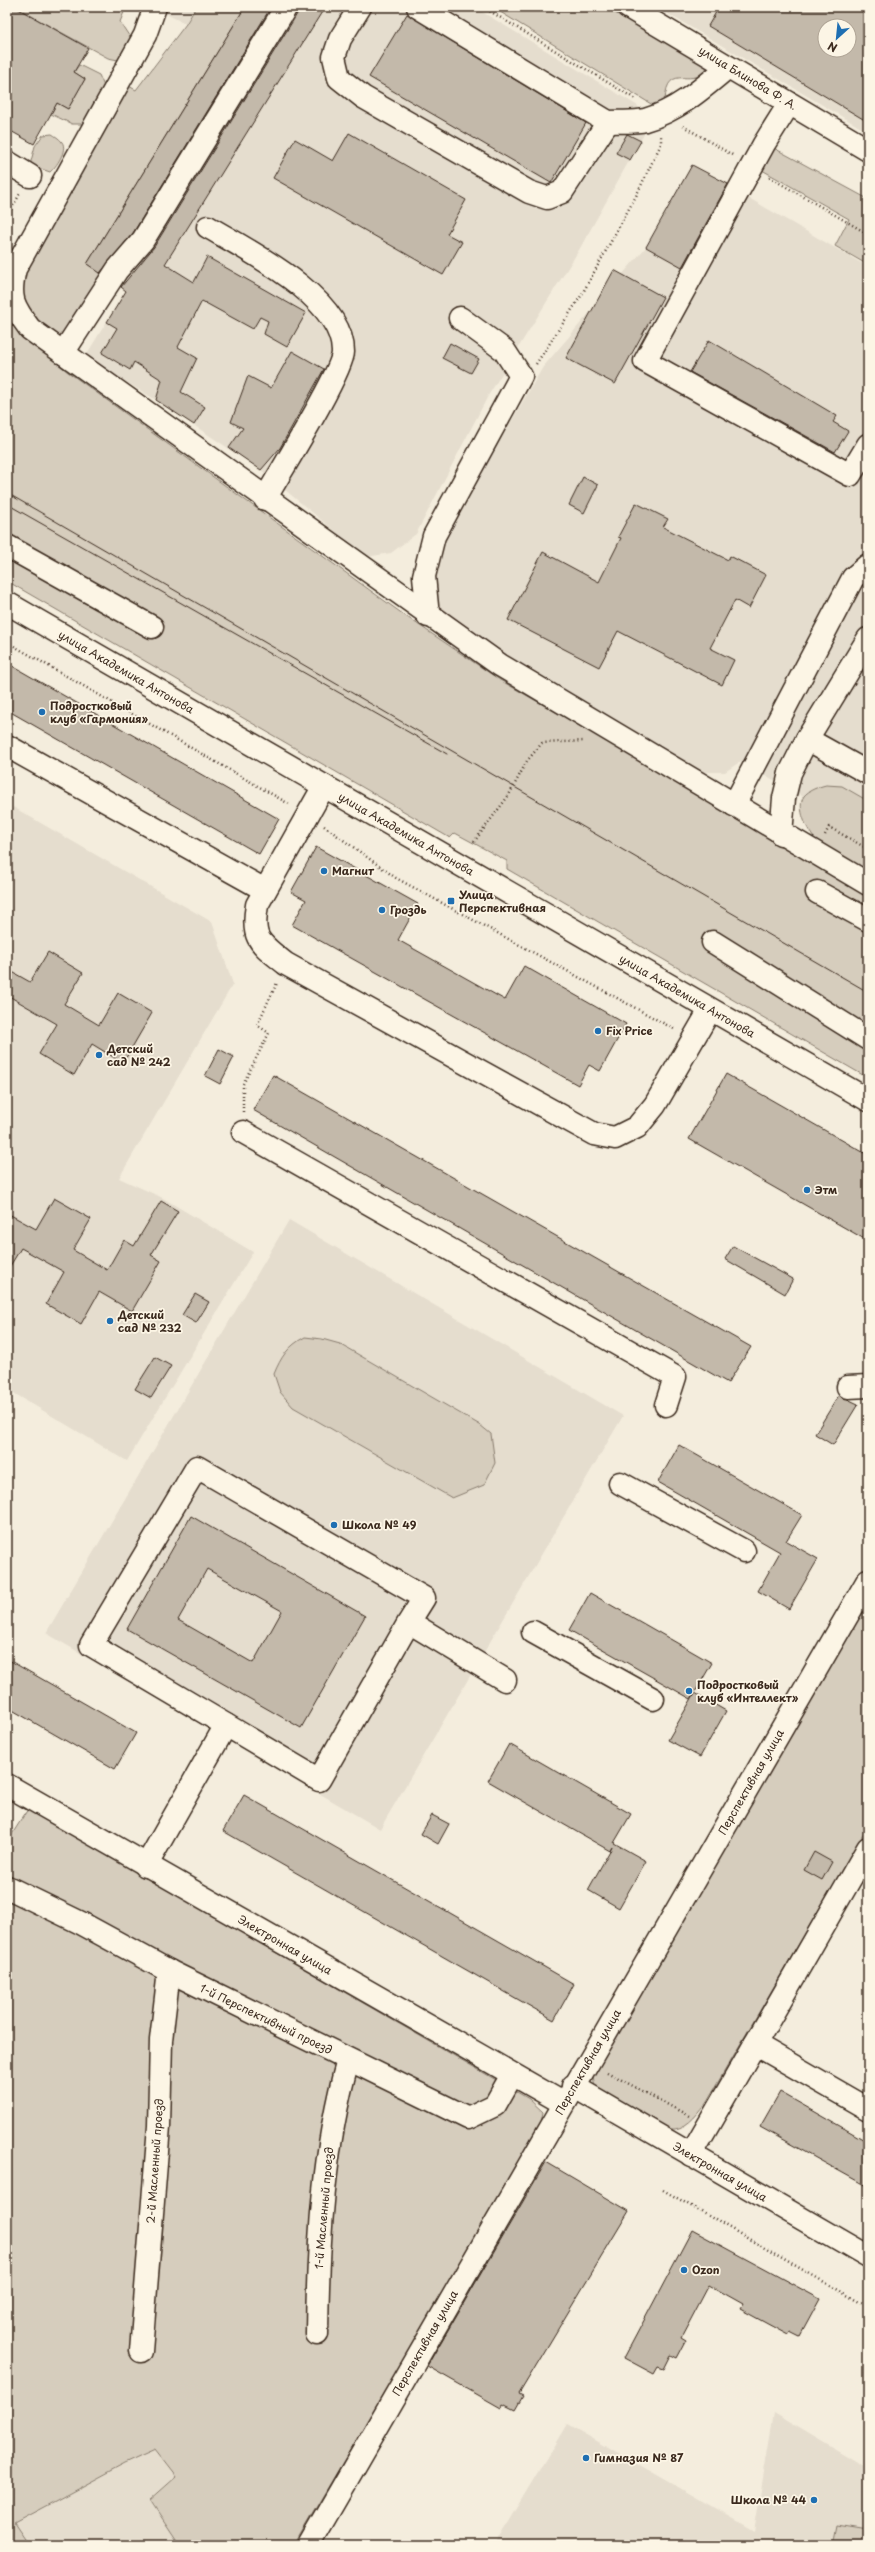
<svg xmlns="http://www.w3.org/2000/svg" width="875" height="2552" viewBox="0 0 875 2552" font-family="'Playpen Sans',sans-serif">
<style>
.built{fill:#e5ddce;fill-rule:evenodd}
.green{fill:#d6cdbd;stroke:#887c6e}
.building{fill:#c3b9aa;stroke:#3b2a1e;fill-rule:evenodd}
.lines{fill:none;stroke-linecap:round;stroke-linejoin:round}
.minor-casing{stroke:#3b2a1e;stroke-width:25}
.major-casing{stroke:#3b2a1e;stroke-width:25}
.path{stroke:#3b2a1e;stroke-width:2.5;stroke-dasharray:1 3;stroke-linecap:butt}
.minor{stroke:#fcf5e5;stroke-width:22}
.major{stroke:#fcf5e5;stroke-width:22}
.tram{stroke:#3b2a1e;stroke-width:1}
.poi-dot{fill:#1f6fb2;stroke:#fcf5e5;stroke-width:1.5}
.labels{text-anchor:middle;stroke-width:3.5;stroke-linejoin:round;paint-order:stroke}
.street-label{font-size:11px;fill:#3b2a1e;stroke:#fcf5e5}
.poi-label{font-size:11px;font-weight:bold;fill:#3b2a1e;stroke:#fcf5e5;text-anchor:start}
</style>
<rect width="100%" height="100%" fill="#f4eddd"/>
<filter id="ink" filterUnits="userSpaceOnUse"><feTurbulence type="fractalNoise" baseFrequency=".025" numOctaves="2"/><feDisplacementMap in="SourceGraphic" scale="8" xChannelSelector="R" yChannelSelector="G"/><feConvolveMatrix kernelMatrix="1 2 1 2 8 2 1 2 1" color-interpolation-filters="sRGB"/></filter>
<g filter="url(#ink)">
<g class="built">
<path d="M152,7H196L186,24Z"/>
<path d="M245,7H474L638,106L647,129L579,250L488,396L416,534L391,553L366,557L261,470L156,400L85,357L126,290L87,264Z"/>
<path d="M656,7H868V132L682,22ZM825,26H849V50H825Z"/>
<path d="M692,165L868,267V834L741,761L725,772H703L584,708L431,606L440,543L543,367L646,247Z"/>
<path d="M13,807L212,922L233,984L119,1178L163,1198L253,1252L127,1461L7,1389V817Z"/>
<path d="M289,1220L623,1416L380,1829L46,1633Z"/>
<path d="M774,2413L868,2469V2545H494L567,2424L754,2531Z"/>
<path d="M155,2450L176,2477L150,2500L180,2545H29L14,2523L124,2464Z"/>
</g>
<g class="green">
<path d="M15,7H126L120,22L133,42L126,53L118,60L108,58Z"/>
<path d="M196,7H245L87,264L108,278L55,344L23,306L22,272L125,84L136,90L186,24Z"/>
<path d="M492,7H604L708,65C696,94 667,58 665,101L656,107Z"/>
<path d="M79,65L99,75L104,86L83,124H72L51,114L57,103L68,109L85,79L74,72Z"/>
<path d="M52,134C55,136 59,138 62,142C68,150 56,167 50,172L30,165L35,146L43,135Z"/>
<path d="M772,147L868,199V265L835,246L849,219L762,170Z"/>
<path d="M7,317L17,331L68,372L407,617L500,680L868,892V1078L507,869V861L455,833L450,838L7,581Z"/>
<path d="M826,785L842,786L868,801V871C852,862 827,853 815,839C807,830 796,808 804,796C809,790 818,787 826,785Z"/>
<path d="M305,1337L322,1339L340,1344L480,1425L491,1434L495,1463L484,1485L452,1498L293,1407L280,1392L274,1374C281,1357 288,1346 305,1337Z"/>
<path d="M868,1595V1826L707,2101C700,2111 689,2127 675,2129C657,2131 612,2098 595,2088L593,2077L596,2067Z"/>
<path d="M28,1809L529,2099L543,2112L540,2128L294,2545H180L150,2500L176,2477L155,2450L124,2464L14,2523L29,2545H7V1838L9,1839Z"/>
<path d="M837,2525L868,2530V2545H833Z"/>
</g>
<g class="building">
<path d="M7,7H15L88,48L74,72L85,79L68,109L57,103L34,144L7,129Z"/>
<path d="M245,7H271L133,233L100,273L87,264Z"/>
<path d="M298,7H325L165,264L194,282L207,257L306,313L287,347L264,334L268,321L260,317L253,329L202,301L178,347L197,358L181,392L205,407L194,425L156,400L162,380L134,362L130,370L102,353L117,328L107,322L126,291L121,287L154,247L297,14Z"/>
<path d="M719,7H868V122L708,26ZM825,26H849V50H825Z"/>
<path d="M407,14L586,123L551,183L369,77Z"/>
<path d="M349,133L466,200L447,234L462,242L443,275L273,178L295,139L333,161Z"/>
<path d="M627,134L641,141L630,160L616,153Z"/>
<path d="M692,165L728,184L682,267L646,247Z"/>
<path d="M614,270L663,297L615,384L566,358Z"/>
<path d="M709,340L837,416L833,422L848,431L835,452L690,372Z"/>
<path d="M450,343L479,359L471,373L442,358Z"/>
<path d="M292,351L324,369L280,448L261,470L229,448L243,428L231,422L248,376L271,388Z"/>
<path d="M583,477L598,485L584,513L569,505Z"/>
<path d="M636,503L668,519L663,527L728,560L730,556L766,575L749,608L735,600L710,648L734,660L722,685L618,631L599,667L508,620L543,552L599,582L621,538L618,537Z"/>
<path d="M7,663L279,819L259,854L7,710Z"/>
<path d="M316,847L418,904L398,940L505,1000L524,966L626,1024L600,1071L589,1065L578,1085L292,925L306,900L291,892Z"/>
<path d="M48,952L83,973L64,1004L99,1025L118,993L152,1013L123,1063L92,1044L74,1075L39,1054L57,1024L7,995V969L30,982Z"/>
<path d="M219,1049L234,1057L220,1084L205,1076Z"/>
<path d="M726,1074L868,1155V1241L689,1139Z"/>
<path d="M273,1075L751,1347L728,1383L253,1110Z"/>
<path d="M54,1198L91,1219L73,1250L107,1270L124,1240L134,1246L161,1201L178,1211L151,1255L161,1261L132,1311L99,1292L81,1324L46,1304L64,1272L21,1248L7,1271V1213L36,1229Z"/>
<path d="M733,1246L793,1279L785,1294L725,1259Z"/>
<path d="M195,1294L209,1302L196,1323L182,1315Z"/>
<path d="M155,1357L171,1366L151,1398L135,1389Z"/>
<path d="M839,1395L858,1404L833,1445L815,1434Z"/>
<path d="M679,1445L802,1515L786,1541L818,1559L789,1609L758,1591L780,1552L658,1482Z"/>
<path d="M191,1516L365,1616L301,1728L127,1629ZM207,1569L282,1611L253,1663L178,1620Z"/>
<path d="M590,1593L712,1663L691,1699L569,1630Z"/>
<path d="M7,1659L136,1733L115,1769L7,1707Z"/>
<path d="M695,1693L726,1711L700,1757L668,1740Z"/>
<path d="M509,1744L631,1814L614,1843L646,1861L619,1908L588,1890L612,1847L610,1851L488,1781Z"/>
<path d="M244,1795L574,1984L554,2020L223,1831Z"/>
<path d="M432,1815L449,1824L438,1844L421,1834Z"/>
<path d="M814,1852L832,1862L822,1880L804,1870Z"/>
<path d="M780,2092L868,2142V2187L760,2127Z"/>
<path d="M546,2162L629,2211L519,2394L523,2396L515,2410L503,2404L501,2408L427,2366Z"/>
<path d="M692,2230L820,2299L800,2336L790,2331L788,2335L740,2309L743,2304L709,2285L681,2338L686,2341L677,2358L671,2355L664,2369L658,2367L654,2374L624,2358Z"/>
</g>
<g class="lines">
<defs>
<g id="minor">
<path d="M155,7L145,35L15,269C8,298 13,306 30,329L500,665L868,884"/>
<path d="M360,7L340,39L334,57L339,78L363,97L529,192L547,198L562,192L608,122"/>
<path d="M418,7L608,122C619,121 633,123 645,120C677,111 703,88 728,67"/>
<path d="M628,7L868,150"/>
<path d="M789,104L764,144L645,361L850,475L868,445"/>
<path d="M7,162L30,176"/>
<path d="M208,227C249,251 343,298 343,352C343,371 278,476 265,499"/>
<path d="M63,353L117,270L143,240L286,7"/>
<path d="M7,546L152,627"/>
<path d="M428,616L424,576L434,536L521,376L504,350L460,318"/>
<path d="M807,739L868,773"/>
<path d="M7,746L265,890"/>
<path d="M324,786L257,905C251,940 260,943 286,964L594,1134L615,1138L637,1127L655,1105L710,1010"/>
<path d="M734,805L853,578L868,565"/>
<path d="M781,834L784,798L790,773L807,739L868,639"/>
<path d="M817,892L868,920"/>
<path d="M713,942L868,1039"/>
<path d="M243,1132L675,1377L666,1405"/>
<path d="M848,1387L868,1386"/>
<path d="M620,1483L744,1551"/>
<path d="M409,1622L424,1598L197,1467L91,1645L319,1780L409,1622L505,1680"/>
<path d="M533,1632L653,1699"/>
<path d="M7,1785L563,2103"/>
<path d="M146,1866L226,1725"/>
<path d="M7,1887L81,1923L169,1971L468,2118L495,2105L512,2075"/>
<path d="M755,2044L868,2109"/>
<path d="M573,2086L868,2257"/>
<path d="M691,2155L868,1848"/>
<path d="M317,2334C318,2242 323,2149 348,2060"/>
<path d="M141,2351L159,2126L161,2040L169,1971"/>
<path d="M309,2545L868,1580"/>
</g>
<path id="major" d="M7,603L868,1100"/>
</defs>
<use href="#minor" class="minor-casing"/>
<use href="#major" class="major-casing"/>
<g class="path">
<path d="M483,7L637,100"/>
<path d="M683,126L734,156"/>
<path d="M769,177L868,234"/>
<path d="M7,216L20,194"/>
<path d="M536,364L581,296L636,196L661,144V136"/>
<path d="M7,642L289,804"/>
<path d="M324,826L396,878L676,1030"/>
<path d="M825,835L829,827L868,849"/>
<path d="M474,842L509,795L527,761L542,743L585,741"/>
<path d="M243,1112V1084L269,1033L257,1025L277,983"/>
<path d="M607,2072L689,2116"/>
<path d="M663,2190L868,2307"/>
</g>
<use href="#minor" class="minor"/>
<use href="#major" class="major"/>
<g class="tram">
<path d="M7,493L868,992"/>
<path d="M7,504L447,754"/>
</g>
</g>
</g>
<g class="poi-dot">
<circle cx="42" cy="712" r="4"/>
<circle cx="324" cy="871" r="4"/>
<rect x="447" y="897" width="8" height="8" rx="2"/>
<circle cx="382" cy="910" r="4"/>
<circle cx="598" cy="1031" r="4"/>
<circle cx="99" cy="1055" r="4"/>
<circle cx="807" cy="1190" r="4"/>
<circle cx="110" cy="1321" r="4"/>
<circle cx="334" cy="1525" r="4"/>
<circle cx="689" cy="1691" r="4"/>
<circle cx="684" cy="2270" r="4"/>
<circle cx="586" cy="2458" r="4"/>
<circle cx="814" cy="2500" r="4"/>
</g>
<g class="labels">
<g class="street-label">
<text transform="translate(748 78) rotate(31)" y="4">улица Блинова Ф. А.</text>
<text transform="translate(126 672) rotate(30)" y="4">улица Академика Антонова</text>
<text transform="translate(406 834) rotate(30)" y="4">улица Академика Антонова</text>
<text transform="translate(687 996) rotate(30)" y="4">улица Академика Антонова</text>
<text transform="translate(751 1782) rotate(-60)" y="4">Перспективная улица</text>
<text transform="translate(285 1945) rotate(30)" y="4">Электронная улица</text>
<text transform="translate(266 2019) rotate(26)" y="4">1-й Перспективный проезд</text>
<text transform="translate(588 2062) rotate(-60)" y="4">Перспективная улица</text>
<text transform="translate(155 2161) rotate(-86)" y="4">2-й Масленный проезд</text>
<text transform="translate(720 2172) rotate(30)" y="4">Электронная улица</text>
<text transform="translate(324 2208) rotate(-85)" y="4">1-й Масленный проезд</text>
<text transform="translate(425 2343) rotate(-60)" y="4">Перспективная улица</text>
</g>
<g class="poi-label">
<text x="50" y="710">Подростковый<tspan x="50" dy="13">клуб «Гармония»</tspan></text>
<text x="332" y="875">Магнит</text>
<text x="459" y="899">Улица<tspan x="459" dy="13">Перспективная</tspan></text>
<text x="390" y="914">Гроздь</text>
<text x="606" y="1035">Fix Price</text>
<text x="107" y="1053">Детский<tspan x="107" dy="13">сад № 242</tspan></text>
<text x="815" y="1194">Этм</text>
<text x="118" y="1319">Детский<tspan x="118" dy="13">сад № 232</tspan></text>
<text x="342" y="1529">Школа № 49</text>
<text x="697" y="1689">Подростковый<tspan x="697" dy="13">клуб «Интеллект»</tspan></text>
<text x="692" y="2274">Ozon</text>
<text x="594" y="2462">Гимназия № 87</text>
<text x="806" y="2504" text-anchor="end">Школа № 44</text>
</g>
</g>
<rect width="875" height="2552" fill="none" stroke="#fcf5e5" stroke-width="24"/>
<rect x="12" y="12" width="851" height="2528" fill="none" stroke="#3b2a1e" stroke-width="1.5" filter="url(#ink)"/>
<g transform="translate(837 38) rotate(207)"><circle r="19" fill="#fcf5e5" stroke="#afa495"/>
<path d="M0-3L7 15L0 10L-7 15Z" fill="#1f6fb2"/>
<text y="-6" font-size="11" font-weight="bold" text-anchor="middle" fill="#3b2a1e">N</text>
</g>
</svg>
